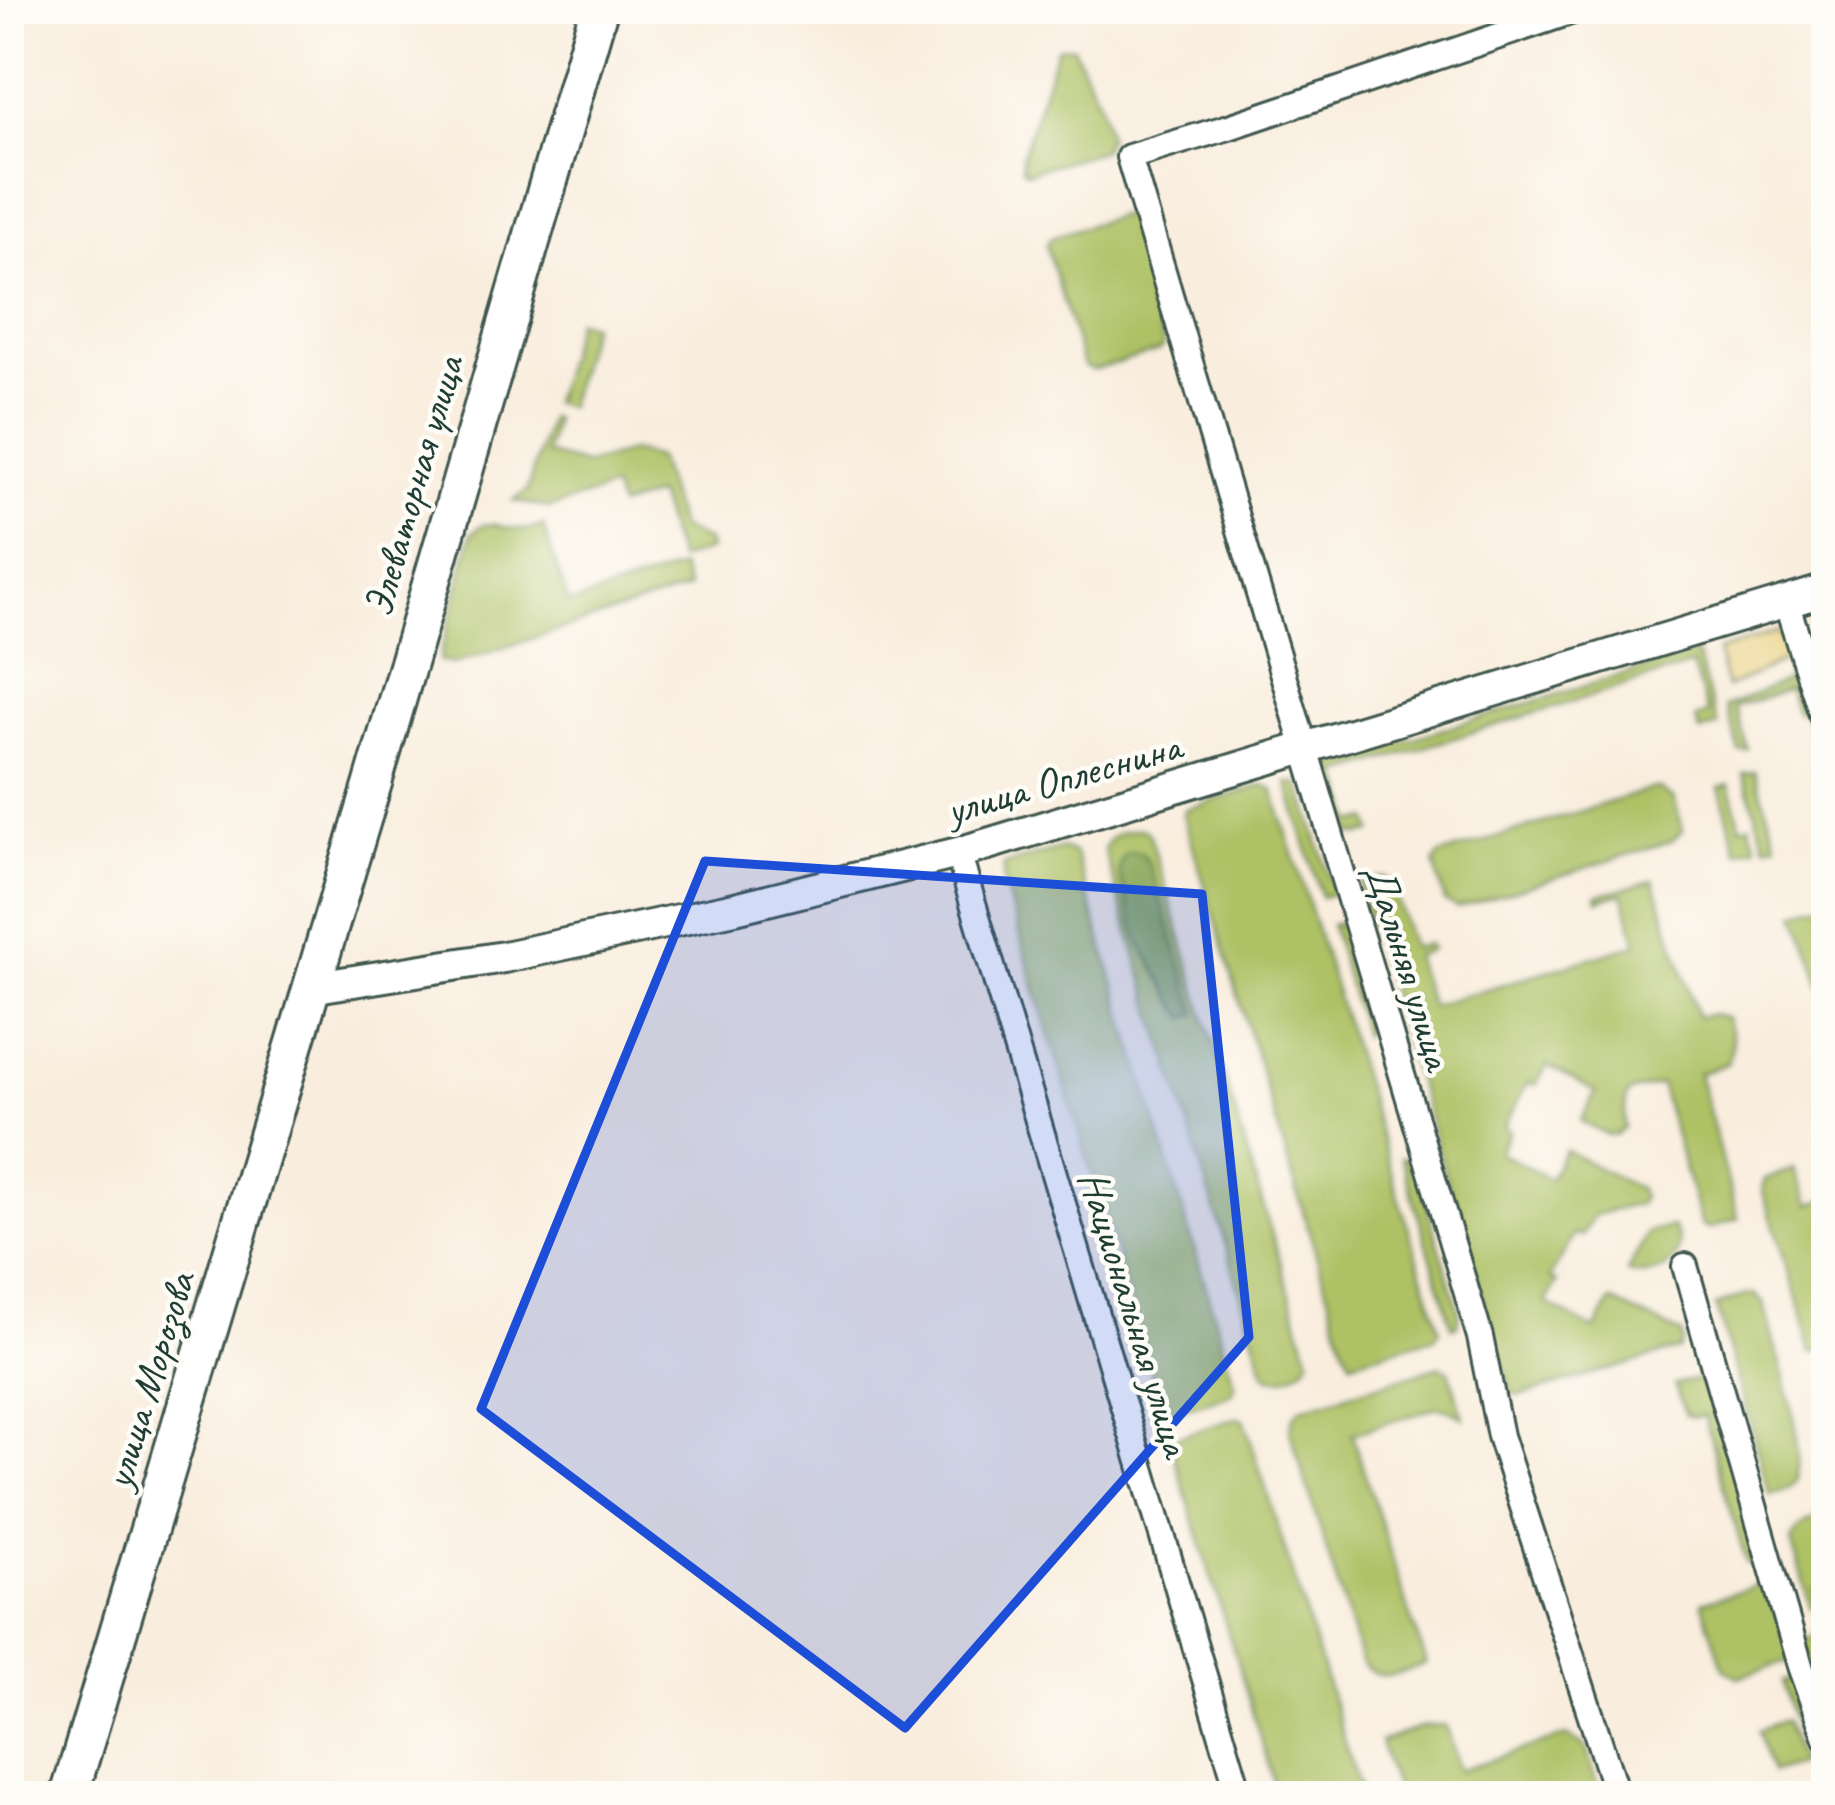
<svg xmlns="http://www.w3.org/2000/svg" width="1835" height="1805" viewBox="0 0 1835 1805" font-family="Caveat,sans-serif">
<style>
.green{fill:#aec165;stroke:#667f4c;stroke-width:3}
.forest{fill:#8aa75a;stroke:#547247;stroke-width:3}
.sand{fill:#eeda9e;stroke:#868c69;stroke-width:3}
.lines{fill:none;stroke-linecap:round;stroke-linejoin:round}
.minor-casing{stroke:#40574d;stroke-width:30}
.tertiary-casing{stroke:#40574d;stroke-width:36}
.secondary-casing{stroke:#40574d;stroke-width:42}
.minor{stroke:#fff;stroke-width:24}
.tertiary{stroke:#fff;stroke-width:30}
.secondary{stroke:#fff;stroke-width:36}
.marked{fill:#1d4ed8;fill-opacity:0.2;stroke:#1d4ed8;stroke-width:9;stroke-linejoin:round}
.labels{text-anchor:middle;stroke-width:9;stroke-linejoin:round;paint-order:stroke}
.street-label{font-size:42px;fill:#1f3d34;stroke:#fdfcf7}
</style>
<rect width="100%" height="100%" fill="#fdfcf7"/>
<filter id="ink" filterUnits="userSpaceOnUse"><feTurbulence type="fractalNoise" baseFrequency=".00833" numOctaves="2"/><feDisplacementMap in="SourceGraphic" scale="24" xChannelSelector="R" yChannelSelector="G"/><feConvolveMatrix kernelMatrix="1 2 1 2 8 2 1 2 1" color-interpolation-filters="sRGB"/></filter>
<filter id="wash" filterUnits="userSpaceOnUse"><feTurbulence type="fractalNoise" baseFrequency=".004" numOctaves="4" result="noise"/><feDisplacementMap in="SourceGraphic" scale="48" xChannelSelector="R" yChannelSelector="G"/><feGaussianBlur stdDeviation="2.7" result="paint"/><feColorMatrix in="noise" values="0 0 0 0 0 0 0 0 0 0 0 0 0 0 0 0 0 1.4 0 .05"/><feComposite in="paint" operator="in"/></filter>
<g filter="url(#wash)">
<rect width="100%" height="100%" fill="#f9eddd"/>
<g class="green">
<path d="M1063,46L1073,47L1100,103L1108,138L1101,151L1027,172L1022,168V155L1057,48Z"/>
<path d="M1117,216H1125L1129,221L1164,346L1159,351L1094,370L1086,368L1082,363L1046,245L1052,237Z"/>
<path d="M576,320L591,324L567,407L552,403Z"/>
<path d="M549,418L554,419L546,454L585,465L631,451L657,458L680,529L706,540L710,550L678,560L657,495L619,507L612,488L550,508L513,501L527,491Z"/>
<path d="M494,524C512,529 524,533 543,526L569,604L681,568L688,589L453,664L440,661V656L472,533L482,525Z"/>
<path d="M1691,654L1697,656L1718,726L1700,732L1696,719L1708,714L1692,665L1340,773L1354,823L1369,819L1373,832L1360,835L1351,834L1330,766L1332,763Z"/>
<path d="M1796,676L1802,677L1826,753L1825,802L1813,765L1821,762L1805,713L1797,714L1790,690L1735,707L1748,750L1740,752L1726,707Z"/>
<path d="M1755,771L1777,842L1766,845L1744,774Z"/>
<path d="M1288,783L1298,784L1302,789L1334,893L1321,897Z"/>
<path d="M1264,785L1273,789L1440,1330L1435,1337L1352,1361L1344,1347L1183,814L1186,809Z"/>
<path d="M1729,785L1741,826L1750,824L1757,846L1738,852L1719,788Z"/>
<path d="M1652,789H1659L1674,799L1683,830L1672,841L1457,908L1445,902L1434,863L1440,855Z"/>
<path d="M1139,829L1146,830L1150,836L1310,1359C1301,1372 1284,1382 1268,1376L1264,1370L1104,850C1109,834 1123,830 1139,829Z"/>
<path d="M1062,848L1074,853L1077,859L1235,1384L1233,1392L1229,1395L1171,1412L1161,1404L1003,880L1004,865Z"/>
<path d="M1383,877L1391,881L1412,948L1428,944L1431,950L1414,956L1430,1006L1637,944L1623,893L1598,900L1597,895L1654,880L1698,1017L1713,1014L1726,1018C1732,1036 1735,1045 1728,1063L1698,1074L1738,1219L1709,1229L1701,1226L1660,1084L1630,1092L1626,1098L1624,1128L1616,1135H1608L1581,1121L1596,1092L1547,1065L1536,1085L1528,1082L1504,1127L1510,1131L1499,1152L1549,1179L1565,1150L1638,1189L1642,1197L1639,1204L1594,1215L1582,1236L1575,1233L1550,1278L1557,1282L1546,1303L1595,1330L1611,1301L1682,1334L1683,1342L1680,1349L1523,1395H1515L1511,1391L1361,896V883Z"/>
<path d="M1826,903V1002L1797,913Z"/>
<path d="M1342,922L1372,1021L1363,1035L1331,925Z"/>
<path d="M1401,1158L1413,1160L1459,1311L1457,1325L1452,1327Z"/>
<path d="M1794,1169L1806,1207L1826,1201V1348L1814,1352L1762,1189L1765,1179Z"/>
<path d="M1672,1227C1693,1258 1658,1282 1627,1272L1648,1232Z"/>
<path d="M1745,1295H1755L1763,1303C1771,1333 1811,1460 1796,1483C1791,1490 1778,1492 1770,1495L1716,1306Z"/>
<path d="M1441,1366L1449,1371L1464,1418L1451,1410L1437,1407L1352,1434L1426,1664C1399,1672 1380,1687 1361,1662L1290,1431L1293,1417L1301,1408Z"/>
<path d="M1700,1378L1703,1387L1712,1385L1792,1657L1786,1662L1738,1677L1725,1669L1722,1663L1702,1602L1760,1584L1755,1568L1746,1562L1704,1415L1694,1417L1686,1415L1675,1385Z"/>
<path d="M1237,1418L1244,1419L1362,1796H1278L1170,1442L1176,1437Z"/>
<path d="M1826,1519V1585L1814,1589L1819,1609L1811,1608L1791,1543C1796,1526 1811,1524 1826,1519Z"/>
<path d="M1826,1632V1705L1803,1641Z"/>
<path d="M1799,1676L1814,1718L1797,1725L1810,1760L1806,1761L1782,1682Z"/>
<path d="M1786,1721L1800,1763L1773,1772L1759,1731Z"/>
<path d="M1446,1725L1460,1770L1566,1736L1585,1746L1602,1796H1398L1380,1742L1425,1726Z"/>
</g>
<path class="forest" d="M1134,852L1143,854L1150,866L1197,1014L1187,1018L1179,1009L1138,940L1119,874L1120,864L1125,854Z"/>
<path class="sand" d="M1779,631L1787,653L1786,659L1727,688L1717,651Z"/>
</g>
<g filter="url(#ink)">
<g class="lines">
<defs>
<g id="minor">
<path d="M1579,9L1229,127L1129,157L1480,1337L1500,1436L1617,1796"/>
<path d="M1786,602L1826,727"/>
<path d="M958,853L1240,1796"/>
<path d="M1685,1266L1801,1669L1826,1738"/>
</g>
<path id="tertiary" d="M310,988L504,957L735,908L958,853L1826,590"/>
<path id="secondary" d="M69,1796L373,783L599,9"/>
</defs>
<use href="#minor" class="minor-casing"/>
<use href="#tertiary" class="tertiary-casing"/>
<use href="#secondary" class="secondary-casing"/>
<use href="#minor" class="minor"/>
<use href="#tertiary" class="tertiary"/>
<use href="#secondary" class="secondary"/>
</g>
</g>
<path class="marked" d="M705,861L1202,894L1249,1337L905,1728L481,1409Z"/>
<g class="labels">
<g class="street-label">
<text transform="translate(412 486) rotate(-74)" y="15">Элеваторная улица</text>
<text transform="translate(1063 777) rotate(-16)" y="15">улица Оплеснина</text>
<text transform="translate(1410 966) rotate(73)" y="15">Дальняя улица</text>
<text transform="translate(1136 1313) rotate(73)" y="15">Национальная улица</text>
<text transform="translate(148 1380) rotate(-73)" y="15">улица Морозова</text>
</g>
</g>
<rect width="1835" height="1805" fill="none" stroke="#fdfcf7" stroke-width="48"/>
</svg>
